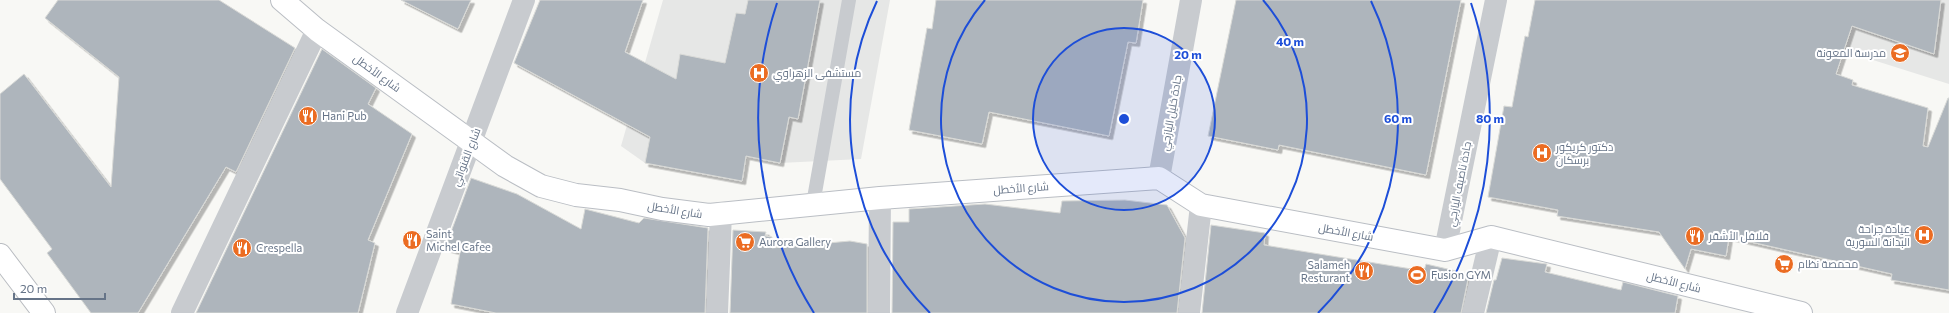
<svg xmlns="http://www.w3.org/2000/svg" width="1949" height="313" viewBox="0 0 1949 313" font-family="Commissioner,Cairo,sans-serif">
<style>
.built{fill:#e6e7e6}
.building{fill:#aeb5bc;stroke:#d9dad7;filter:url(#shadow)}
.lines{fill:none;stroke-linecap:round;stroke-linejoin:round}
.secondary-casing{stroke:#babec4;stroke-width:24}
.primary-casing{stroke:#b9bcc1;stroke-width:24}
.lane{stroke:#c8cbcf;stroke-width:14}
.street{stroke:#c8cbcf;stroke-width:22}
.secondary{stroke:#fff;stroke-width:22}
.primary{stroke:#fff;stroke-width:22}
.ring{fill:none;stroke:#1d4ed8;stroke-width:2}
.labels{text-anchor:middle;stroke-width:4;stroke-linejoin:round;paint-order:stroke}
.poi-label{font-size:11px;fill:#667488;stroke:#fff;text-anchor:start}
.street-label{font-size:11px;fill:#667488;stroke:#fff}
.centre{fill:#1d4ed8;stroke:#fff;stroke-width:2}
.ring-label{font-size:12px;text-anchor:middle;font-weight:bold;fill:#1d4ed8;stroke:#fff;stroke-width:4;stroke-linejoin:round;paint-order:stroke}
</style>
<defs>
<filter id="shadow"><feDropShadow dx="3.5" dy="3.5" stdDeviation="0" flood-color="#0004"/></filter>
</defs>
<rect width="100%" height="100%" fill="#f8f8f5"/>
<g class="built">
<path d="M663,0H890L861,159L780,163L747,157L742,181L645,163L621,146Z"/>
<path d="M1753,0H1949V84L1753,22Z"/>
</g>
<g class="building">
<path d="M58,0H219L295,48L236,172L226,167L138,313H91L47,253L52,249L0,179V94L24,74L111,187L119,77L45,18Z"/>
<path d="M401,0H471L458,29Z"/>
<path d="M540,0H643L625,52L676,79L680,54L725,63L736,13L745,14L748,0H820L798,119L789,117L780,163L746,156L742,181L645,163L650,137L514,63Z"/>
<path d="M936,0H1143L1136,43L1128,42L1109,136L989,112L982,144L909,130L927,28L932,29Z"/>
<path d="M1236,0H1461L1426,175L1279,145L1278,150L1208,136Z"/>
<path d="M1535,0H1941L1934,54L1852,26L1836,74L1853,80L1852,85L1928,108L1923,146L1928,147L1948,98H1949V290L1891,280L1892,274L1729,237L1726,256L1691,249L1685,269L1659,232L1557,216L1558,210L1488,197L1504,106L1512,107L1525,36L1528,37Z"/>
<path d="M322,49L376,88L368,104L412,134L368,240L375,243L358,313H196Z"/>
<path d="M471,178L517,194L581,229L585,209L639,223L644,218L708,228L705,313H496L451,304L460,252L445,248Z"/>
<path d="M1125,200L1167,205L1185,238L1177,313H892L893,222H909V209L985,204L1060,213L1062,201Z"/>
<path d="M1211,225L1265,233L1264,245L1424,271L1426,264L1469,274L1461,313H1202Z"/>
<path d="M733,230L766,232L765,236L772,237V248L850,241L867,244V313H730Z"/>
<path d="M1502,258L1547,264L1545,272L1621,290L1623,282L1678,296L1675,313H1486L1494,280H1496Z"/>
</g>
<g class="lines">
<defs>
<path id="secondary" d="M282,0L317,30L505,166L541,186L576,195L620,200L662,209L709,215L880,198L1159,178L1201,205L1445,250L1491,237L1801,313"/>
<path id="primary" d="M0,255L44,313"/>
</defs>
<use href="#secondary" class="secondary-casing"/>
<use href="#primary" class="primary-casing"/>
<path class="lane" d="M813,204L849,0"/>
<g class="street">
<path d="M1159,178L1191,0"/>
<path d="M1445,250L1496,0"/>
<path d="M182,313L317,30"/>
<path d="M407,313L524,0"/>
<path d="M717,313L721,213"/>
<path d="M879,313L880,198"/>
<path d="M1189,313L1201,205"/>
<path d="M1473,313L1491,237"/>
</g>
<use href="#secondary" class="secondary"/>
<use href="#primary" class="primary"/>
</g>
<circle cx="1124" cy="119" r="91" fill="#1d4ed8" fill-opacity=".12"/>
<g class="ring">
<circle cx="1124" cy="119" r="91"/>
<path d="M1263 0A183 183 0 1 1 985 0"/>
<path d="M930 313A274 274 0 0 1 877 1M1371 1A274 274 0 0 1 1318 313"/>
<path d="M814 313A366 366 0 0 1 777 3M1471 3A366 366 0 0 1 1434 313"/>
</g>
<defs>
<symbol id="school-disc" viewBox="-11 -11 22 22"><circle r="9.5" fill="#eb6c22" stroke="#fff"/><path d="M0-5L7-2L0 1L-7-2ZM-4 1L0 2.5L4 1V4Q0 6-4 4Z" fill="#fff"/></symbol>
<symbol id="hospital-disc" viewBox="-11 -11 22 22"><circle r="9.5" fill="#eb6c22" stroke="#fff"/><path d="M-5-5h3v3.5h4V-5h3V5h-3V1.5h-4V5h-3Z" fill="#fff"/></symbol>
<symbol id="restaurant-disc" viewBox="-11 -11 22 22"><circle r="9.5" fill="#eb6c22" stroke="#fff"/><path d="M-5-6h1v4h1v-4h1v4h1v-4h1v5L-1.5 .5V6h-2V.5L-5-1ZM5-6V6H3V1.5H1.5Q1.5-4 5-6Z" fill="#fff"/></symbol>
<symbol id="supermarket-disc" viewBox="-11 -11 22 22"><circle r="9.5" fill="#eb6c22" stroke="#fff"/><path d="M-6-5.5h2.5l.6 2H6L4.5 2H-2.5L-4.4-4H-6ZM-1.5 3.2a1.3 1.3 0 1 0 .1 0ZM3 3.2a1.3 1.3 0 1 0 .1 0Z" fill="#fff"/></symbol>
<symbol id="stadium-disc" viewBox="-11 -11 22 22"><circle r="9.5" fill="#eb6c22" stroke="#fff"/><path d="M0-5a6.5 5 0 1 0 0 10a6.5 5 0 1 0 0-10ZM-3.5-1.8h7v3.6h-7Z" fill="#fff"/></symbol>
</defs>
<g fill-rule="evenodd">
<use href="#school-disc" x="1889" y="42" width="22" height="22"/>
<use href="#hospital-disc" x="748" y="62" width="22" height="22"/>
<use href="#restaurant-disc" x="297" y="105" width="22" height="22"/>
<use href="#hospital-disc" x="1531" y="142" width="22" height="22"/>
<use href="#hospital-disc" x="1913" y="224" width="22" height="22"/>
<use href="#restaurant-disc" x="1684" y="225" width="22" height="22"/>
<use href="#restaurant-disc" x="401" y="229" width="22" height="22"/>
<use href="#supermarket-disc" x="734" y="231" width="22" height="22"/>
<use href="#restaurant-disc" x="231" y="237" width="22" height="22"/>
<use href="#supermarket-disc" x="1773" y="253" width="22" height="22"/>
<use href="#restaurant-disc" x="1353" y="260" width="22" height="22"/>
<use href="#stadium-disc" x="1406" y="264" width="22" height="22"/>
</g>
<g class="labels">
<g class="poi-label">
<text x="1886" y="57" text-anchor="end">مدرسة المعونة</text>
<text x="773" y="77">مستشفى الزهراوي</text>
<text x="322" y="120">Hani Pub</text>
<text x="1556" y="151">دكتور كريكور<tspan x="1556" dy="13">برسكان</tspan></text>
<text x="1910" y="233" text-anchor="end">عيادة جراحة<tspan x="1910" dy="13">البدانة السورية</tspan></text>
<text x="426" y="238">Saint<tspan x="426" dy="13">Michel Cafee</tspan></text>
<text x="1709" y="240">فلافل الأشقر</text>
<text x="759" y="246">Aurora Gallery</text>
<text x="256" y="252">Crespella</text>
<text x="1798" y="268">محمصة نظام</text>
<text x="1350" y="269" text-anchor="end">Salameh<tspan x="1350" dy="13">Resturant</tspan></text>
<text x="1431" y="279">Fusion GYM</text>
</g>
<g class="street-label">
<text transform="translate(377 73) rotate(36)" y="4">شارع الأخطل</text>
<text transform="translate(1171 113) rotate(-80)" y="4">جادة خليل اليازجي</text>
<text transform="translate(466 157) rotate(-69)" y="4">شارع القنواتي</text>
<text transform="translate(1459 184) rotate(-79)" y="4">جادة ناصيف اليازجي</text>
<text transform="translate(1021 188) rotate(-4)" y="4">شارع الأخطل</text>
<text transform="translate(675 210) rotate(9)" y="4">شارع الأخطل</text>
<text transform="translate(1346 232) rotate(10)" y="4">شارع الأخطل</text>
<text transform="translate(1674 282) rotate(14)" y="4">شارع الأخطل</text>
</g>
</g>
<circle cx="1124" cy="119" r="6" class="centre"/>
<g class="ring-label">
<text x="1290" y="46">40 m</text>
<text x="1188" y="59">20 m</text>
<text x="1398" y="123">60 m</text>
<text x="1490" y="123">80 m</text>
</g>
<path d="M14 293v6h91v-6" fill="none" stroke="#667488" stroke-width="2"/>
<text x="20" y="293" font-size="12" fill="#667488" stroke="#ffffff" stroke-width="3" paint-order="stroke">20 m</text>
</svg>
